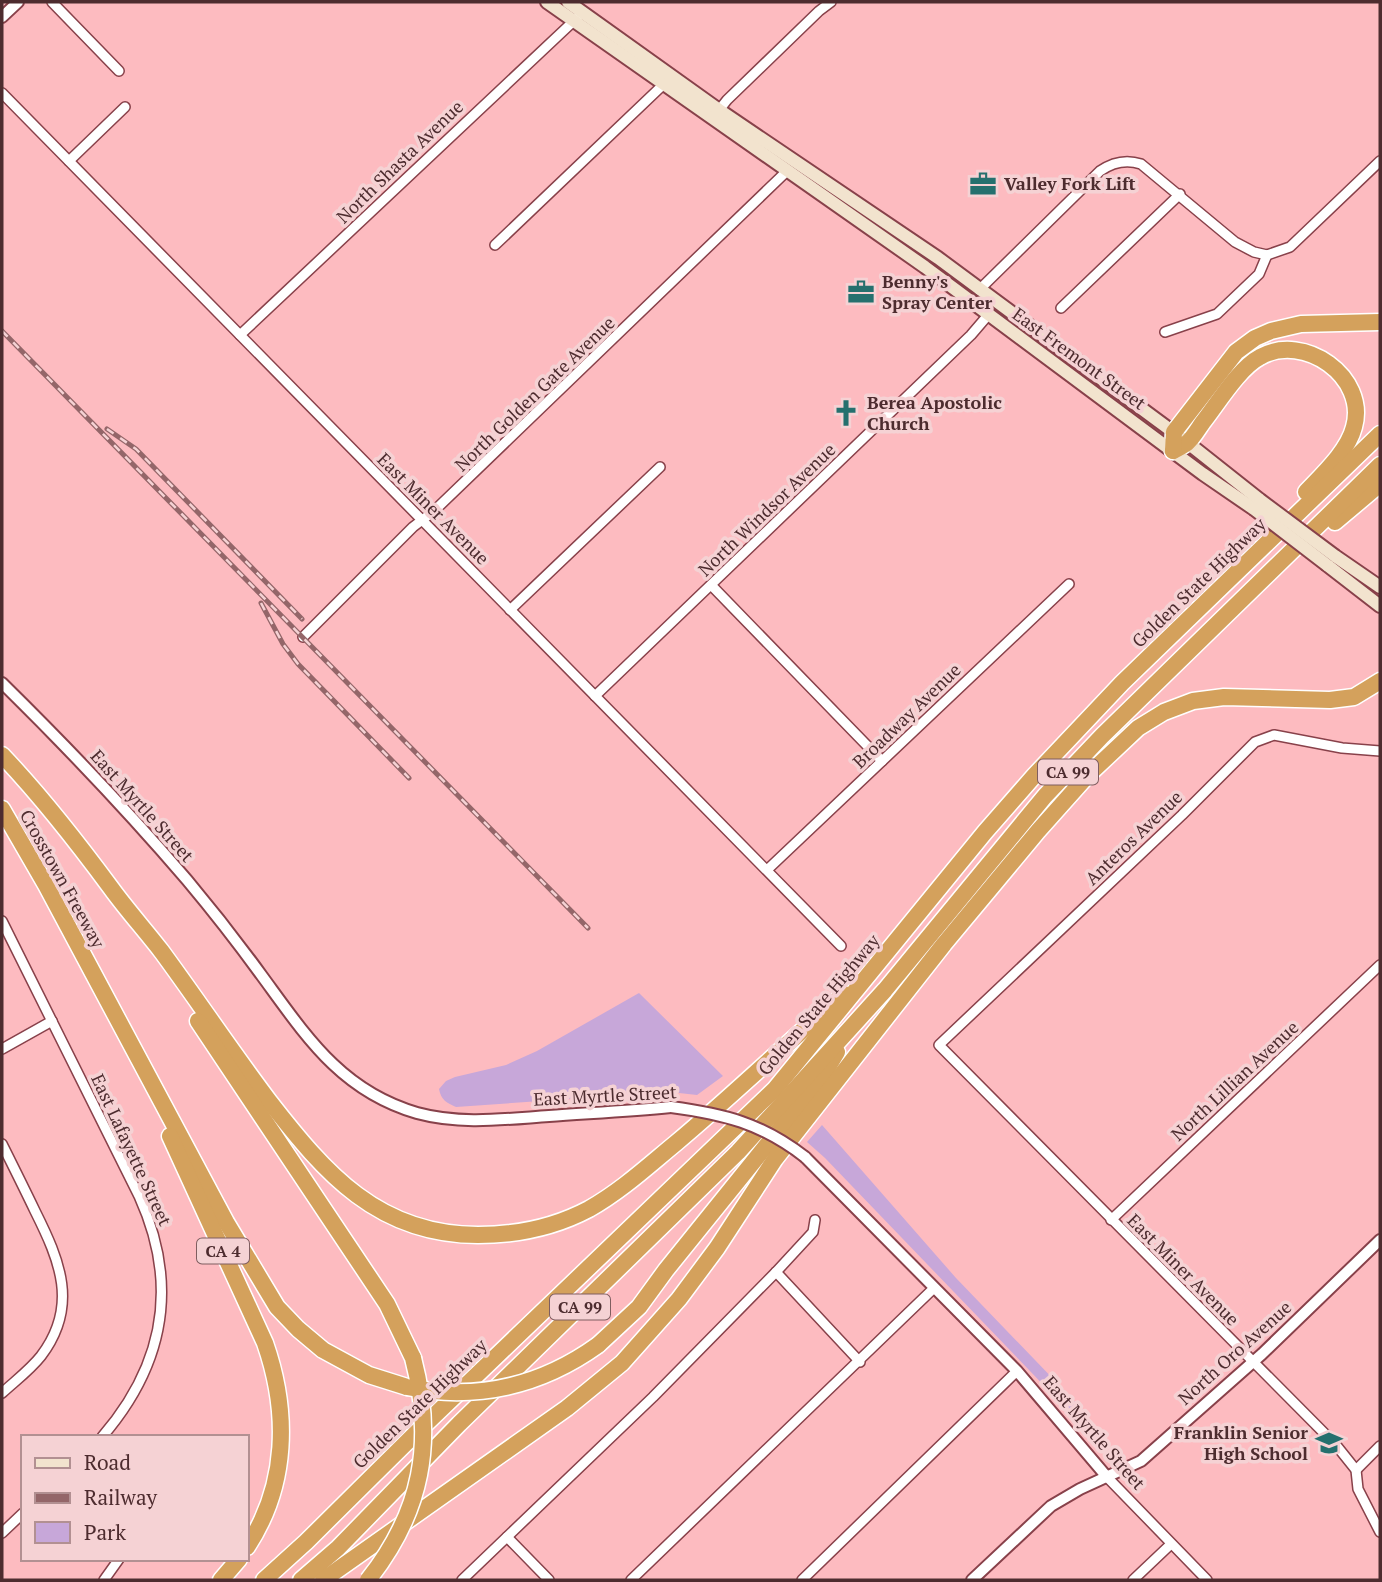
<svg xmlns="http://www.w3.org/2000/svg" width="1382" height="1582" viewBox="0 0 1382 1582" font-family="'PT Serif',serif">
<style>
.green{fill:#c7a7d9}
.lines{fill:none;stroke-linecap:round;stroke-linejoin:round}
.minor-casing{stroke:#88414a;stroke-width:12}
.tertiary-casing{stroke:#88414a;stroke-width:14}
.secondary-casing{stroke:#88414a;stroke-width:16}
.motorway-casing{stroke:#fff;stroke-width:19}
.minor{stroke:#fff;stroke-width:9}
.tertiary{stroke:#fff;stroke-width:10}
.secondary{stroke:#f2e3ce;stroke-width:12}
.motorway{stroke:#d4a15c;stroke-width:16}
.rail-casing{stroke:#946669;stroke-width:5}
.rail{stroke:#f5d2d4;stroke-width:2.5;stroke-dasharray:8;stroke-linecap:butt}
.tertiary-bridge-casing{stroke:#88414a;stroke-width:14;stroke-linecap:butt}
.secondary-bridge-casing{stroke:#88414a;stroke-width:16;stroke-linecap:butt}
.motorway-bridge-casing{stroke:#fff;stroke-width:19;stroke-linecap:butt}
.tertiary-bridge{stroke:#fff;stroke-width:10}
.secondary-bridge{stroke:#f2e3ce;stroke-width:12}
.motorway-bridge{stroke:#d4a15c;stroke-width:16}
.labels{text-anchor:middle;stroke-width:7;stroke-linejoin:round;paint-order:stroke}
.shield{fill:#f5d2d4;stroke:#7f5e60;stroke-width:2}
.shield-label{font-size:16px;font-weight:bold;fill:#4d2c2f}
.street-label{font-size:18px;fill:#4d2c2f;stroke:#f5d2d4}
.poi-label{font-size:18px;font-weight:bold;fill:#4d2c2f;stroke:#f5d2d4;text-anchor:start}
</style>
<rect width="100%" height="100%" fill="#fdbbc0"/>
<g class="green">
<path d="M639,993L723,1076L697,1095L670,1092L456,1107C447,1103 441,1100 439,1089L446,1081L455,1077L506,1065L537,1051Z"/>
<path d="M822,1125L956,1278L1084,1411L1075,1425L1053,1395L1029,1370L825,1158L807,1142Z"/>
</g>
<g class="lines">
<defs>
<g id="minor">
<path d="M52,2L119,71"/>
<path d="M2,93L841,946"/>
<path d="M716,114L727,100L819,11L831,2"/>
<path d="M69,161L125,107"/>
<path d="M495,245L666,82"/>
<path d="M979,290L1100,171C1113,162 1126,159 1141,164L1235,242L1254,252L1267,255L1290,247L1380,161"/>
<path d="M1061,308L1180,194"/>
<path d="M1165,332L1217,314L1259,274L1267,255"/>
<path d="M240,335L578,17"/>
<path d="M712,586L882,761"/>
<path d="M510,610L660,467"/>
<path d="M303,637L413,527L434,511L787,171"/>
<path d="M595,696L971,335L989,314"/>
<path d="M1380,751L1342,748L1274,735L1255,742L1182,815L939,1045L1336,1445L1356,1470L1358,1489L1380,1532"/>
<path d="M767,870L1069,584"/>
<path d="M2,921L139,1196C179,1284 165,1364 102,1437"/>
<path d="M2,1049L52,1021"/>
<path d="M2,1144C13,1166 24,1188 35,1211C60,1261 79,1306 41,1356C30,1370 15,1381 2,1393"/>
<path d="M1111,1220L1380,965"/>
<path d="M776,1272L860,1362"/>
<path d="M1356,1470L1380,1446"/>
<path d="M1107,1477L1207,1580"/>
<path d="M2,1533L23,1513"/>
<path d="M507,1537L549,1580"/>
<path d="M104,1580L119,1559"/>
<path d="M462,1580L653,1397L776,1272L813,1232L815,1220"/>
<path d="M631,1580L934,1288"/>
<path d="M802,1580L1017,1371"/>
<path d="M1133,1580L1171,1544"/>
</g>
<g id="tertiary">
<path d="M2,17L18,2"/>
<path d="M2,683C66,746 128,811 187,880C213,911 238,943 262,976C306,1036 341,1091 417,1113C461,1125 505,1119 549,1116C590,1113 630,1111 671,1107"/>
<path d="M805,1157L1017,1371L1107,1477"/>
<path d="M972,1580L1051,1506L1080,1489L1141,1461L1262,1354L1380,1240"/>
</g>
<g id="secondary">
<path d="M547,2L925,267L1203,474L1254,509"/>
<path d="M568,2L719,110L938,258L1188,443L1260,500"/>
<path d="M1335,556L1380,587"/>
<path d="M1327,565L1380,606"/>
</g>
<g id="motorway">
<path d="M1173,451C1177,449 1183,446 1187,443C1193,438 1198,429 1203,422C1218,403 1239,368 1260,357C1304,332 1368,377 1354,427C1348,451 1323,474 1306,492"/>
<path d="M1173,451L1174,432L1236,352L1255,338L1271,331L1301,324L1380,322"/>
<path d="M1335,522L1380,484"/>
<path d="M2,755C42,797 77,842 111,888C127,910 145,930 162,952C198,1001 232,1052 269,1101C325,1173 378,1235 478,1235C516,1235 555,1227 589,1209C621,1191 648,1166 676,1143C733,1095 787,1043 844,994"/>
<path d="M2,809L46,885L226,1222L277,1307L298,1329L323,1350L369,1375L407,1387"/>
<path d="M198,1021L387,1304L413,1358"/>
<path d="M170,1136L265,1343C289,1412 288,1485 247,1547"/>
<path d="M598,1345L639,1307L666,1270L824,1074L837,1052"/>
<path d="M221,1580L239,1559"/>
<path d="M264,1580L306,1542L413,1436L775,1089L985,832L1034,776L1122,683L1380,434"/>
<path d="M301,1580L338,1548L459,1424L738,1152L885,990L1045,796L1102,736L1380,465"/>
<path d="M323,1580L567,1408L622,1363L679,1299L717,1248L775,1159L944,944L1038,831L1088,775L1138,728L1164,712L1193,701L1224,697L1330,700L1354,697L1380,681"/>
</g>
</defs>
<use href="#minor" class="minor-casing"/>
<use href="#tertiary" class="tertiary-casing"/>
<use href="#secondary" class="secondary-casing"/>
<use href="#motorway" class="motorway-casing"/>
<use href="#minor" class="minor"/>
<use href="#tertiary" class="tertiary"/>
<use href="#secondary" class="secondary"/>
<use href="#motorway" class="motorway"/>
<defs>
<g id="rail">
<path d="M2,331L588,928"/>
<path d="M107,429L136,449L302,619"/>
<path d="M261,603L283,644L298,664L409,778"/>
</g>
</defs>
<use href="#rail" class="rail-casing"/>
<use href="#rail" class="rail"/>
<defs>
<path id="tertiary-bridge" d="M671,1107C724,1114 761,1123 805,1157"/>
<g id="secondary-bridge">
<path d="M1260,500L1335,556"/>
<path d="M1254,509L1327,565"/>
</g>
<g id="motorway-bridge">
<path d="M407,1387C476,1401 541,1386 598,1345"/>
<path d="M368,1580C422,1512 435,1442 413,1358"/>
</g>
</defs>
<use href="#tertiary-bridge" class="tertiary-bridge-casing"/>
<use href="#secondary-bridge" class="secondary-bridge-casing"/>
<use href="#motorway-bridge" class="motorway-bridge-casing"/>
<use href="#tertiary-bridge" class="tertiary-bridge"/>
<use href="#secondary-bridge" class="secondary-bridge"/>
<use href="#motorway-bridge" class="motorway-bridge"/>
</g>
<defs>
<symbol id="office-bare" viewBox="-9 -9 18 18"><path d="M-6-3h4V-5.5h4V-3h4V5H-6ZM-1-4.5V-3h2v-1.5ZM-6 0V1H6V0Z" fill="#25706e" stroke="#f5d2d4" stroke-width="2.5" paint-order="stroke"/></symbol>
<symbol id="church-bare" viewBox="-9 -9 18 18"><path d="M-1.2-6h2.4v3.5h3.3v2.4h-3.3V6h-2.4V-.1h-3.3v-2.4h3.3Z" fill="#25706e" stroke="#f5d2d4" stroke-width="2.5" paint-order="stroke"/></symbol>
<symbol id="school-bare" viewBox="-9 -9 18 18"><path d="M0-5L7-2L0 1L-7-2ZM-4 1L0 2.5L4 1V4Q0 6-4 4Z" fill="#25706e" stroke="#f5d2d4" stroke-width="2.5" paint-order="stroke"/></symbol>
</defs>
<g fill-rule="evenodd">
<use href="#office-bare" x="964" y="165" width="38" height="38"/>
<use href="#office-bare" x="842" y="273" width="38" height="38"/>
<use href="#church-bare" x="827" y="394" width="38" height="38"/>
<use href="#school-bare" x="1310" y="1424" width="38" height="38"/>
</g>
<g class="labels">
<g class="shield">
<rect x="1038" y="759.5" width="60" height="25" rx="5"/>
<rect x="197" y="1238.5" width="52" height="25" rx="5"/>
<rect x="550" y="1294.5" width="60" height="25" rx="5"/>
</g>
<g class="shield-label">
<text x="1068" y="778">CA 99</text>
<text x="223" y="1257">CA 4</text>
<text x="580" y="1313">CA 99</text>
</g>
<g class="street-label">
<text transform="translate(400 162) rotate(-44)" y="6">North Shasta Avenue</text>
<text transform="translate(1079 359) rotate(36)" y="6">East Fremont Street</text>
<text transform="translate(535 394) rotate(-44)" y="6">North Golden Gate Avenue</text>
<text transform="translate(433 509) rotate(45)" y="6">East Miner Avenue</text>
<text transform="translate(767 510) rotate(-44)" y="6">North Windsor Avenue</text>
<text transform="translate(1199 583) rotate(-44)" y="6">Golden State Highway</text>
<text transform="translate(907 716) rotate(-44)" y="6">Broadway Avenue</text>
<text transform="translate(142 806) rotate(48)" y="6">East Myrtle Street</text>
<text transform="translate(1134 838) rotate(-44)" y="6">Anteros Avenue</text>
<text transform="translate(62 879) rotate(61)" y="6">Crosstown Freeway</text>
<text transform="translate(819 1005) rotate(-50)" y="6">Golden State Highway</text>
<text transform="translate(1235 1081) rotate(-43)" y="6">North Lillian Avenue</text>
<text transform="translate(605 1096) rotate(-3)" y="6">East Myrtle Street</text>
<text transform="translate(131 1150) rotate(65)" y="6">East Lafayette Street</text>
<text transform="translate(1183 1270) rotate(45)" y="6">East Miner Avenue</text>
<text transform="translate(1235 1353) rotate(-42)" y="6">North Oro Avenue</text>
<text transform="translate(420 1404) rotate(-44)" y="6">Golden State Highway</text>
<text transform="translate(1094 1433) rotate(49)" y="6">East Myrtle Street</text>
</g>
<g class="poi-label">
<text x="1004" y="190">Valley Fork Lift</text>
<text x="882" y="288">Benny's<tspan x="882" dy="21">Spray Center</tspan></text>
<text x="867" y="409">Berea Apostolic<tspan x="867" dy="21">Church</tspan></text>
<text x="1308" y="1439" text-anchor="end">Franklin Senior<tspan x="1308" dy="21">High School</tspan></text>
</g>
</g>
<rect width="1382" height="1582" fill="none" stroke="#4d2c2f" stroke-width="7"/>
<rect x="21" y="1435" width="228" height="126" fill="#f5d2d4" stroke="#b29092" stroke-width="2"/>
<rect x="35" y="1458" width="35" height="10" fill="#f2e3ce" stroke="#b29092" stroke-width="2"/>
<text x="84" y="1470" font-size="21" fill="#4d2c2f">Road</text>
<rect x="35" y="1493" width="35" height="10" fill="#946669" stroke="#b29092" stroke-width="2"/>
<text x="84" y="1505" font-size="21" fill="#4d2c2f">Railway</text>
<rect x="35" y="1522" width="35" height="21" fill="#c7a7d9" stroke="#b29092" stroke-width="2"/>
<text x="84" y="1540" font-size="21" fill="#4d2c2f">Park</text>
</svg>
